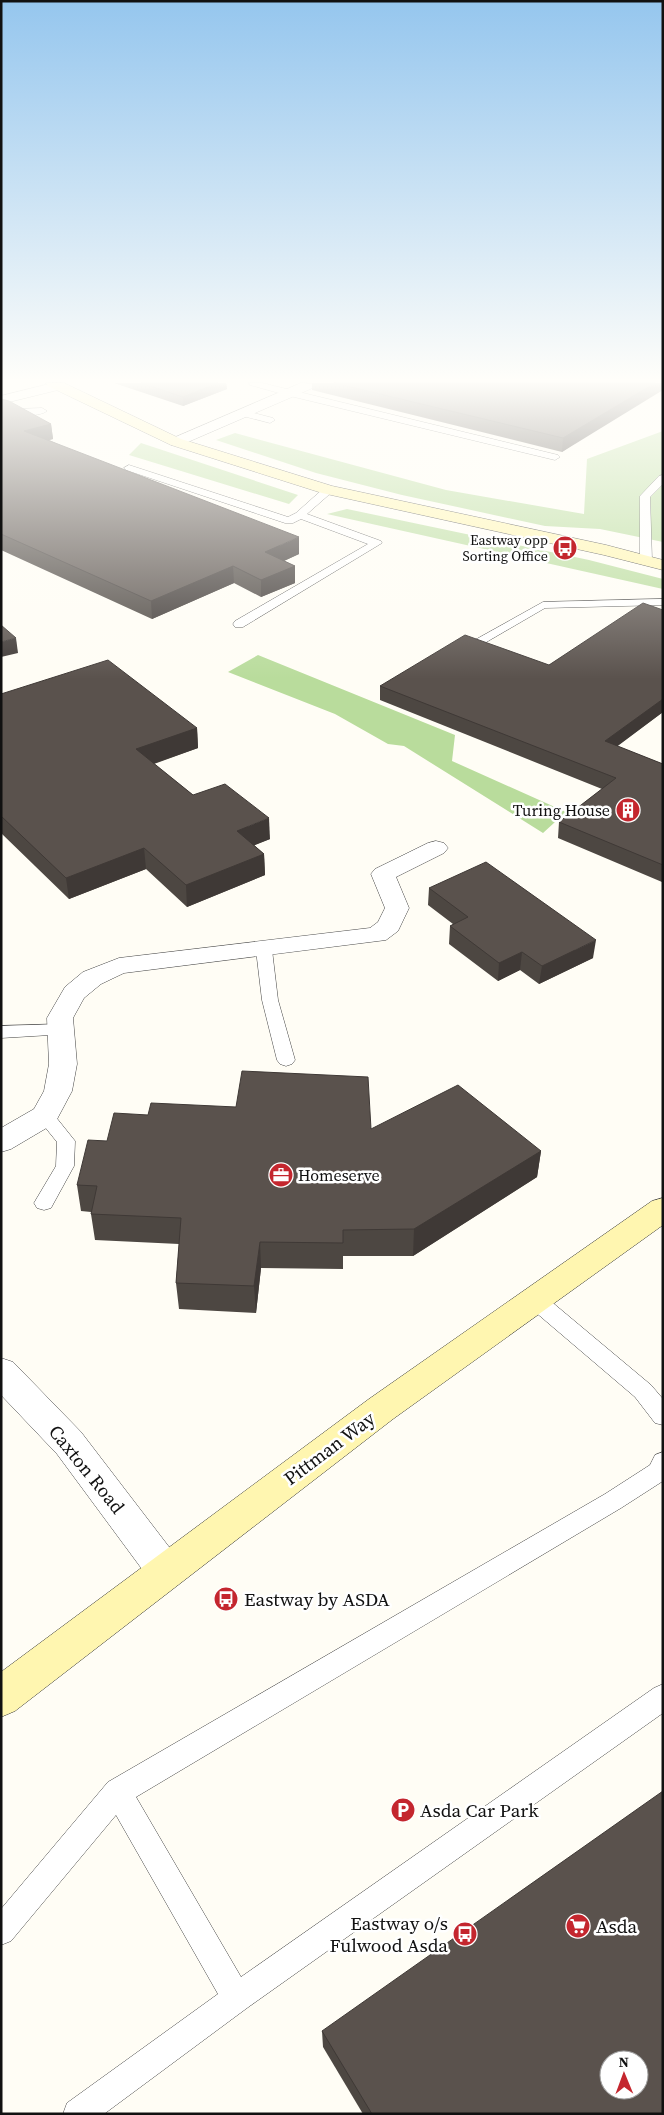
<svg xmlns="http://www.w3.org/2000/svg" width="664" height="2115" viewBox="0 0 664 2115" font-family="'Source Serif 4',serif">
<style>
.forest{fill:#b9dc9c}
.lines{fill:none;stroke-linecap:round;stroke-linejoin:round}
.lane-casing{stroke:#444;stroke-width:1}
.street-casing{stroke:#444;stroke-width:1}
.secondary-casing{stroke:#333;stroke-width:1}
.lane{fill:#fff;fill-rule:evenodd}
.street{fill:#fff;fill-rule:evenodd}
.secondary{fill:#fff6b0;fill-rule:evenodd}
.wall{fill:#4d4742}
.shaded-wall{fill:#3f3936}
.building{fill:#5a524d;stroke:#3f3936;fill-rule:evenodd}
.labels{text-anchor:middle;stroke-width:5;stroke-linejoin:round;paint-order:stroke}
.far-poi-label{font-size:14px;fill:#111;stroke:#fff;text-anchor:end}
.poi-label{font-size:16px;fill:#111;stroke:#fff;text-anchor:end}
.near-street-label{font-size:19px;fill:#111;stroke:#fff}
.near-poi-label{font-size:19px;fill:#111;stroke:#fff;text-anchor:start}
</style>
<rect width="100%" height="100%" fill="#fffdf5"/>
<g class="forest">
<path d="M663,431V542L600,529L545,526L402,495L316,473L216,440L235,433L446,490L584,514L587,459Z"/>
<path d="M141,443L298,495L289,504L129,455Z"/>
<path d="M347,509L589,560L663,579V589L327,514Z"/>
<path d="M258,655L455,735L452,761L566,812L543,833L404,746L388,744L335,714L228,672Z"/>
</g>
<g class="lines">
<defs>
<g id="lane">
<path d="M249,383H262L558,455L560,457L555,460L286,395L250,385Z"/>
<path d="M1,404L13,409L42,408L47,411C38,418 11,415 1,411Z"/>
<path d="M242,410L273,418L275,420L270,423L239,415V411Z"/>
<path d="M129,465L288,517L296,513L324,488H332V492L307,514L381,541L382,543L243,627H235L233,624L235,621L368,544L301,519L293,523H285L126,470L124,468Z"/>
<path d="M663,475V484L650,497L652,561L646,564L640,561V496L659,476Z"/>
<path d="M663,599V605L545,608L483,644H475L473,641L543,602Z"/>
<path d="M264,945L270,946L272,950L278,1000L295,1060L292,1064L286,1066L280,1064L277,1060L262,1000L256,950L258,946Z"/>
<path d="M61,1024L67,1026L70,1030L67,1034L1,1038V1026Z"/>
<path d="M45,1110L51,1111L75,1141L74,1166L51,1208L44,1210L37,1208L34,1203L56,1166L57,1142L36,1116L39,1111Z"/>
<path d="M534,1291L541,1293L651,1385L663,1399V1425L655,1423L635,1397L527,1305L524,1299L527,1293Z"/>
<path d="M663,1452V1481L621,1508L136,1797L241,1977L654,1688L663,1684V1713L247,2008L104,2114H63L67,2103L218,1994L116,1815L11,1941L1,1945V1909L108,1782L605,1494L650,1465L655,1455Z"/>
</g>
<g id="street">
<path d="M53,383H62L64,386L62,389L1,404V396Z"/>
<path d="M301,383L317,384L315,387L181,445H171L169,442L171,439Z"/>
<path d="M436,841L444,843L448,848L444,853L396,877L409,908L398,931L386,940L124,973L101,984L84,998L73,1018L77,1064L72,1091L55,1123L11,1149L1,1152V1128L34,1109L44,1091L49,1064L47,1018L65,987L83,972L119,958L370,928L378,922L385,908L371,874L375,869L428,843Z"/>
<path d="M1,1358L13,1362L81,1432L179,1560L185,1572L179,1584L166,1590L153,1584L57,1454L1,1395Z"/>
</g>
<g id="secondary">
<path d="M46,383H64L181,439L332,486L606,545L663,560V570L604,555L322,493L171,445L48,386Z"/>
<path d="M663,1198V1225L393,1419L15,1711L1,1717V1672L369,1399L652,1201Z"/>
</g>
</defs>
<use href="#lane" class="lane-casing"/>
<use href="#street" class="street-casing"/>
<use href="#secondary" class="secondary-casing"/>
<use href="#lane" class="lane"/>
<use href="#street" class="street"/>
<use href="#secondary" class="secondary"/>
</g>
<g class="wall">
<path d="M114,383H226L227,389L183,406Z"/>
<path d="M312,383H663L562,452L312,390Z"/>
<path d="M1,399L51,424L53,439L49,440L299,554L284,561L295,566V583L261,597L234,583L152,619L1,550Z"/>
<path d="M663,610V712L617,746L663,764L662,882L558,838L559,822L602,789L380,700V686L549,665Z"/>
<path d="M1,694L197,728L198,748L154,764L193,795L270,839L254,845L264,854L265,875L187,907L146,869L69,899L1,833Z"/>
<path d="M429,888L593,958L539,984L520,970L498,981L449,944L450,926L453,924L428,905Z"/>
<path d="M371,1129L541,1151L537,1177L413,1256H343V1269L261,1268L256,1313L179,1309L176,1283L179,1244L95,1240L91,1214V1212L81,1211L77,1185L107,1141Z"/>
<path d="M322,2031L663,2114H363L323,2047Z"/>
</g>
<g class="shaded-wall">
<path d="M218,383H226L227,389L183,406V397Z"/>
<path d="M655,383H663V390L562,452L563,438Z"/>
<path d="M51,424L53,439L26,446L24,431Z"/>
<path d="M299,537V554L266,569L265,552Z"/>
<path d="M233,566L234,583L152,619L151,601Z"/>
<path d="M295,566V583L261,597V580Z"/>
<path d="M16,638L18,653L1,657V642Z"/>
<path d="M663,699V712L603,757L605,741Z"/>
<path d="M197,728L198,748L138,769L136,749Z"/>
<path d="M269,818L270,839L238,852L237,831Z"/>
<path d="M144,848L146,869L69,899L66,878Z"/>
<path d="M264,854L265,875L187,907L186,885Z"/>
<path d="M596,940L593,958L539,984L542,966Z"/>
<path d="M522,952L520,970L498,981L499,963Z"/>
<path d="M541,1151L537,1177L413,1256L414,1229Z"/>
<path d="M260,1242L261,1268L256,1313L254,1286Z"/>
</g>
<g class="building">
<path d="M141,383H218L183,397Z"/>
<path d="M334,383H655L563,438Z"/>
<path d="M1,399L9,401L51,424L24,431L299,537L265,552L295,566L261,580L233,566L151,601L1,534Z"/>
<path d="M643,603L663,610V699L605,741L663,764V865L559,822L616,778L380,686L465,635L549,665Z"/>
<path d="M1,625L16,638L1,642Z"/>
<path d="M108,660L197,728L136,749L193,795L225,784L269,818L237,831L264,854L186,885L144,848L66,878L1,816V694Z"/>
<path d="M486,862L596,940L542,966L522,952L499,963L450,926L468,917L429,888Z"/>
<path d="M242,1071L368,1077L371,1129L458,1085L541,1151L414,1229L343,1230V1243L260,1242L254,1286L176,1283L181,1218L91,1214L97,1186L77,1185L88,1140L107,1141L114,1113L148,1115L151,1103L236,1107Z"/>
<path d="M663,1791V2114H372L322,2031ZM609,2060H639V2090H609Z"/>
</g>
<linearGradient id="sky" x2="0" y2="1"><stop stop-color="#95c6ee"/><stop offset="0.56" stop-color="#fffefa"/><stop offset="1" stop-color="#fffefa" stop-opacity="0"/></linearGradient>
<rect width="664" height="679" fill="url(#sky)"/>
<defs>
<symbol id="bus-disc" viewBox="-11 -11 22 22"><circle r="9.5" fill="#c4262e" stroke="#fff"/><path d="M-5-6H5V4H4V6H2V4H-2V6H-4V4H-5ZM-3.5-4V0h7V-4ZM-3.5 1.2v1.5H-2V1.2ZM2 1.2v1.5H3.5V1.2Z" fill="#fff"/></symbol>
<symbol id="building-disc" viewBox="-11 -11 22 22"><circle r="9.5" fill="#c4262e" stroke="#fff"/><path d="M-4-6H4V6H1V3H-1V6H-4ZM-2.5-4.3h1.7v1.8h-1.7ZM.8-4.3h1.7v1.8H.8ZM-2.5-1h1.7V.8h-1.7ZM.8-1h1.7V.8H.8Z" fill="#fff"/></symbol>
<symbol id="office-disc" viewBox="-11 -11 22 22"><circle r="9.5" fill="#c4262e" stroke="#fff"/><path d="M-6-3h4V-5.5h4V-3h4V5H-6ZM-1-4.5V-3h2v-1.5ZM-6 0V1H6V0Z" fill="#fff"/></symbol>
<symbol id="parking-disc" viewBox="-11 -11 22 22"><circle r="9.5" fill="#c4262e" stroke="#fff"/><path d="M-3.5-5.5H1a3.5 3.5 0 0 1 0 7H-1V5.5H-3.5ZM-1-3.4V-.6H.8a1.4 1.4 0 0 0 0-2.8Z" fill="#fff"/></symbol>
<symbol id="supermarket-disc" viewBox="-11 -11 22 22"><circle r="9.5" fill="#c4262e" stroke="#fff"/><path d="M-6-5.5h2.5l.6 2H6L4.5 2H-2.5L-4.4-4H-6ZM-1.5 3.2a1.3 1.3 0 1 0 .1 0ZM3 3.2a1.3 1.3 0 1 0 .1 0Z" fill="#fff"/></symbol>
</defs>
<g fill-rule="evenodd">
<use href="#bus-disc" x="551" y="534" width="28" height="28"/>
<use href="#building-disc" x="614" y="796" width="28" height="28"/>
<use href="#office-disc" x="267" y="1161" width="28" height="28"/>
<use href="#bus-disc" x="212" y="1585" width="28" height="28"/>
<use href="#parking-disc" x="389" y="1796" width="28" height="28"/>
<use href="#supermarket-disc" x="564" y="1912" width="28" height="28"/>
<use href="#bus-disc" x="451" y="1920" width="28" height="28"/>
</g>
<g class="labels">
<g class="far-poi-label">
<text x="548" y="545">Eastway opp<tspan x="548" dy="16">Sorting Office</tspan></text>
</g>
<g class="poi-label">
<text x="610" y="816">Turing House</text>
<text x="298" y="1181" text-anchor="start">Homeserve</text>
</g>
<g class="near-street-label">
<text transform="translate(329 1448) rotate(-37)" y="7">Pittman Way</text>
<text transform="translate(87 1469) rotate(51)" y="7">Caxton Road</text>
</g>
<g class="near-poi-label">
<text x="244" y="1606">Eastway by ASDA</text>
<text x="420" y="1817">Asda Car Park</text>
<text x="448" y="1930" text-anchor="end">Eastway o/s<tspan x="448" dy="22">Fulwood Asda</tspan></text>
<text x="596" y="1933">Asda</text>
</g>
</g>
<rect width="664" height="2115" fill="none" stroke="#111111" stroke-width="5"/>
<g transform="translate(624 2075) rotate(359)"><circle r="24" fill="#ffffff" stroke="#a0a0a0"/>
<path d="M0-4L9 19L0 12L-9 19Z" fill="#c4262e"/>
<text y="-8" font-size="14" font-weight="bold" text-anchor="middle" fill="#111111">N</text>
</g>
</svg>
